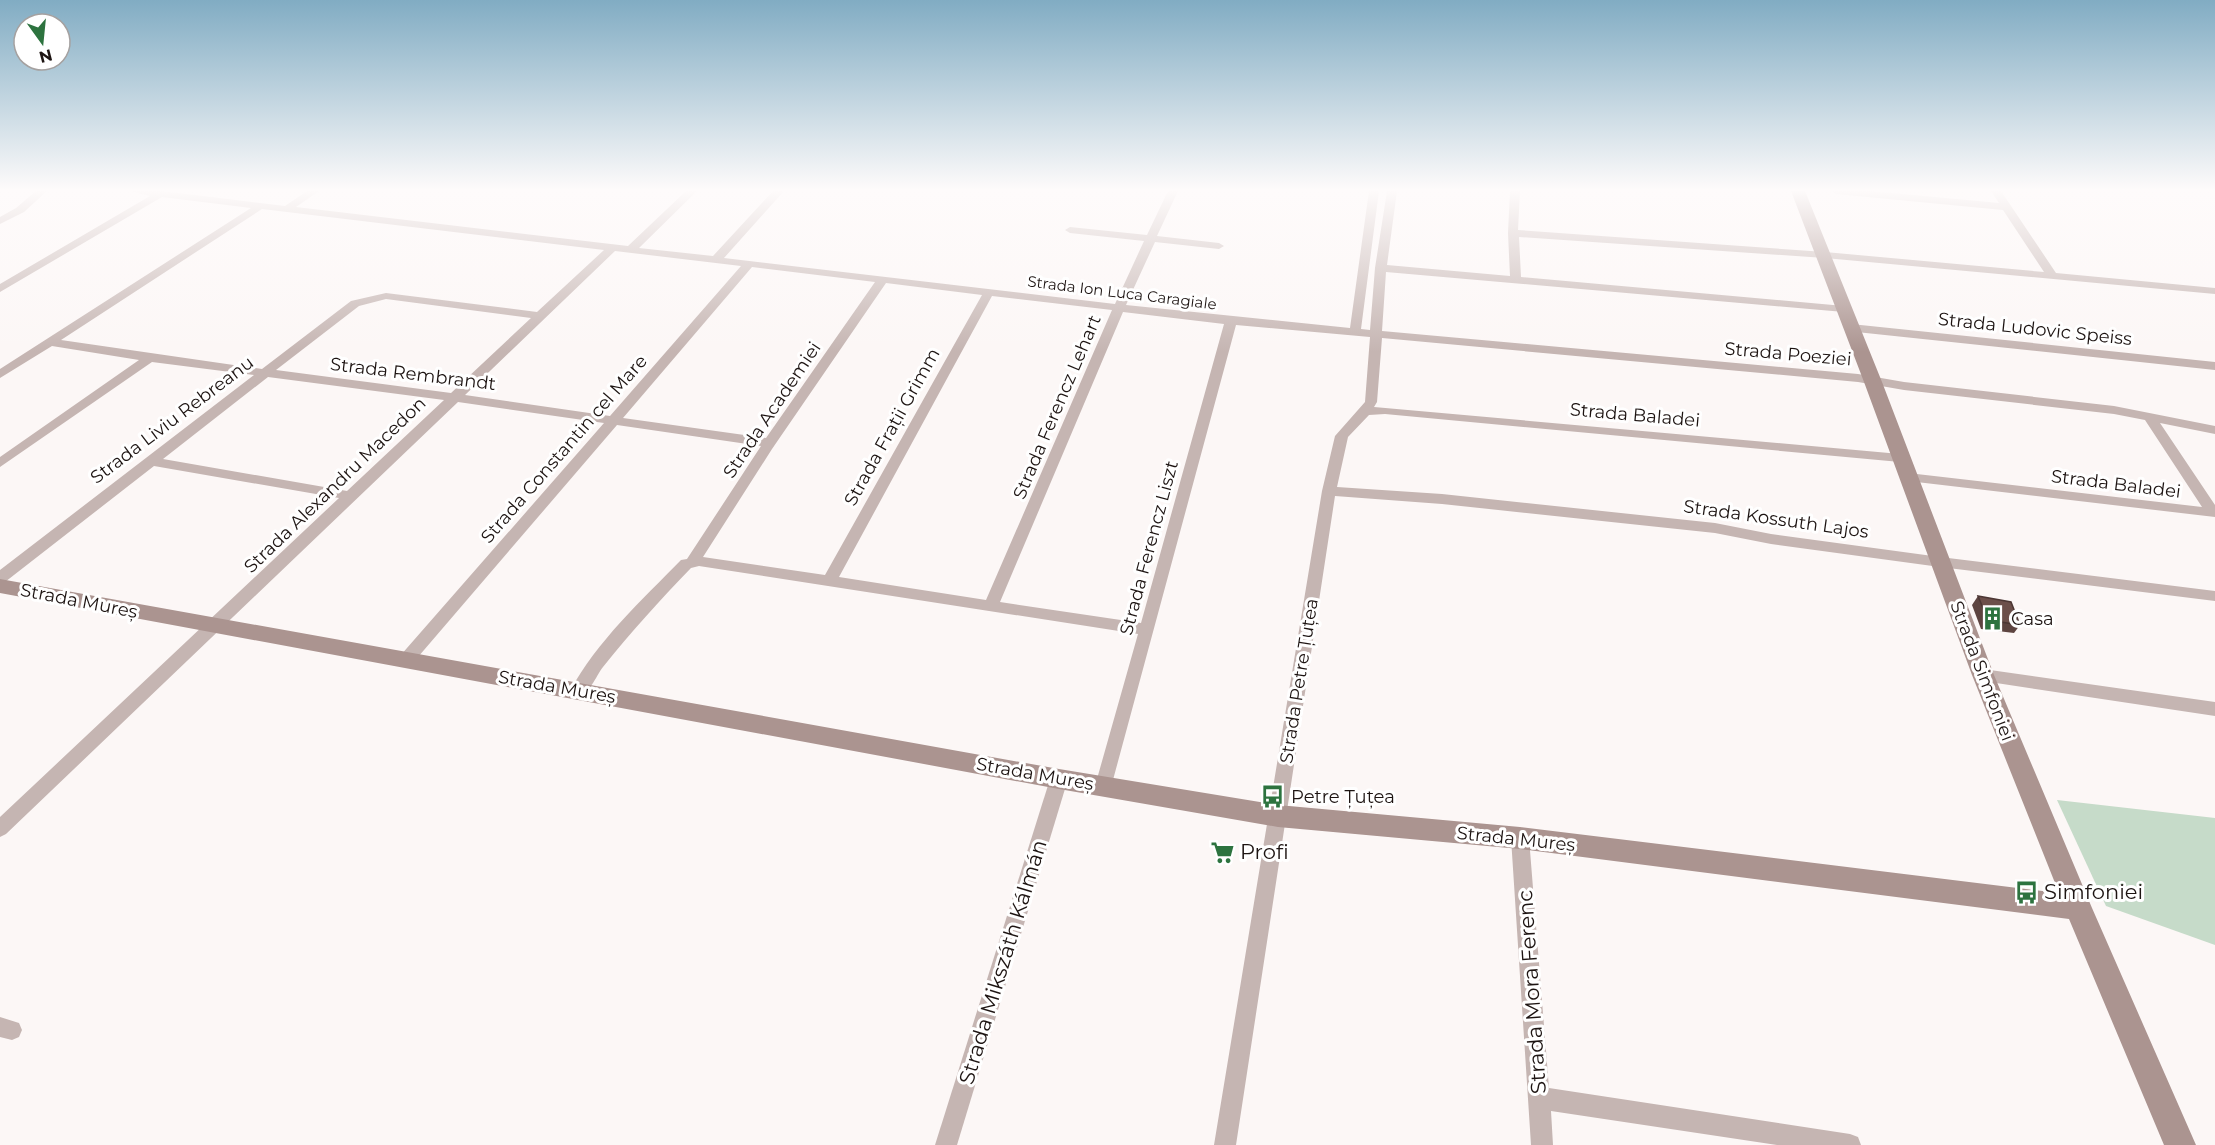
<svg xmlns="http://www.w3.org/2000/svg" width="2215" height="1145" viewBox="0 0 2215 1145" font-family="Montserrat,sans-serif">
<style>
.green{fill:#c6dbc9}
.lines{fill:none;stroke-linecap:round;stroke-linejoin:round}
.street{fill:#c5b5b2;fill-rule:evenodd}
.secondary{fill:#ab9490;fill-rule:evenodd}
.wall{fill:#5d4440}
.building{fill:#6c4f4a;stroke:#4c3734;stroke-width:1.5}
.labels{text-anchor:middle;stroke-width:6;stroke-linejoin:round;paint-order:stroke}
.far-street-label{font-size:15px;fill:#1d1412;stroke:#fff}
.street-label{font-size:18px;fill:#1d1412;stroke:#fff}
.poi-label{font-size:18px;fill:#1d1412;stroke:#fff;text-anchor:start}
.near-poi-label{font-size:21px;fill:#1d1412;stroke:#fff;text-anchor:start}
.near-street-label{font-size:21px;fill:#1d1412;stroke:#fff}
</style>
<rect width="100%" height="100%" fill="#fcf7f6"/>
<path class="green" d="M2057,800L2215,818V945L2106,906Z"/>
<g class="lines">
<g class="street">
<path d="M36,191H47L24,212L0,224V217L16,208Z"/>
<path d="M130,191H162L285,206L307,191H319L296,207L628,246L686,191H697L639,248L713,256L773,191H784L724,258L1115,304L1144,241L1070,233L1065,230L1070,227L1147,235L1168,191H1178L1157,236L1219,243L1224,246L1219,249L1155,242L1126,305L1350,328L1369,191H1379L1361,329L1370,330L1375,268L1387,191H1397L1387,265L1510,276L1508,233L1510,191H1520L1518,230L1825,252L2044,272L2003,210L1836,194L1831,191H1870L1999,203L1991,191H2001L2056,273L2215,288V294L1825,258L1519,237L1521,277L1844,306L1850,309L1844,312L1386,272L1382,331L1858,374L1904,382L2114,406L2215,426V434L2160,423L2215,505V517L1908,481L1901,477L1908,473L2202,507L2145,420L2114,414L1904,390L1858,382L1382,338L1377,402L1374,407L1900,454L1907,458L1900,462L1385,414L1369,415L1348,437L1337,487L1442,494L1715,523L1771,534L1940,557L2215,591V601L1940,567L1771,544L1715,533L1442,504L1335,496L1236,1145H1214L1322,491L1335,436L1365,402L1370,337L1236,325L1110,791L1104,793L1098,791L1095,786L1138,634L699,566L691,568C660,600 631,632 603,667C595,677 588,700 572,695L570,691C597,641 642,600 681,560L687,559L761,446L617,425L412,664H400L398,660L400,656L604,423L458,402L6,834L0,837V817L339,498L154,466L5,582L0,583V570L254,375L152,362L0,467V457L139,360L52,346L0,378V369L251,208L162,197L0,292V284L150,196ZM262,209L604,250L537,312L386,293L351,301L262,369L61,340ZM615,251L741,266L610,416L465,395ZM752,267L875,282L766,438L623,418ZM886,283L982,295L825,575L703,557L772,449ZM992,296L1112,310L986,600L839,577ZM386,299L531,318L451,393L276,370L359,306ZM1123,312L1224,324L1141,623L1000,602ZM268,377L444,400L347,491L163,459Z"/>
<path d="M1851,324L2215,362V370L1847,331L1845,328Z"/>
<path d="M1983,669L2215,702V716L1983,681L1977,679L1975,675L1977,671Z"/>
<path d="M1059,772L1065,774L1068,779L957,1145H935L1050,779L1053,774Z"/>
<path d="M1520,830L1527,832L1529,838L1549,1088L1850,1134L1858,1137L1861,1145H1777L1551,1111L1553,1145H1531L1511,838L1513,832Z"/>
<path d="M0,1017L19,1023L22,1030L19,1037L12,1040L0,1037Z"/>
</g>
<path class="secondary" d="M1791,191H1805L1882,382L1994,675L2092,908L2196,1145H2164L2069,919L1520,849L1278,827L1059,789L0,593V579L1059,769L1278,805L1520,827L2059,893L1972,675L1864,382Z"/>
</g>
<path class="wall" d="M1978,596L2020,625L2014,633L1981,629L1972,605Z"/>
<path class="building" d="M1978,596L2011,602L2020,625L1988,620Z"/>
<linearGradient id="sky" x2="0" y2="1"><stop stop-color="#81acc3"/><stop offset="0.54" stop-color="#fefbfb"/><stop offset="1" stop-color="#fefbfb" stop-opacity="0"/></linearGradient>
<rect width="2215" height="352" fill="url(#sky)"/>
<defs>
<symbol id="building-bare" viewBox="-9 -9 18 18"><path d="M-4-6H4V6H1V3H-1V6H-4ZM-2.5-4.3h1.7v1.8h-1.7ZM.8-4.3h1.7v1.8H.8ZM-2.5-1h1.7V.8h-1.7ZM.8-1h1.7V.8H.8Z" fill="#2d733f" stroke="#fff" stroke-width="2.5" paint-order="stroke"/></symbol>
<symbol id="bus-bare" viewBox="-9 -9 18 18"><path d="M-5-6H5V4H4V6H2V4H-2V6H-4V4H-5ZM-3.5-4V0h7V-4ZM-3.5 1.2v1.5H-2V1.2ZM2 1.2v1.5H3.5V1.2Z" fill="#2d733f" stroke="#fff" stroke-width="2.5" paint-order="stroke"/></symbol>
<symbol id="supermarket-bare" viewBox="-9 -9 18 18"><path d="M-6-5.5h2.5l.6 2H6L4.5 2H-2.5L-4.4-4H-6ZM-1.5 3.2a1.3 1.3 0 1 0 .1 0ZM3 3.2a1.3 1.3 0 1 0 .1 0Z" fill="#2d733f" stroke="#fff" stroke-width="2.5" paint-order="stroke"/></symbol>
</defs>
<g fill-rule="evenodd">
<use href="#building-bare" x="1976" y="602" width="33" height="33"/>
<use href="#bus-bare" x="1256" y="780" width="33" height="33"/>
<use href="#supermarket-bare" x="1206" y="836" width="33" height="33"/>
<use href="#bus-bare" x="2010" y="876" width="33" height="33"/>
</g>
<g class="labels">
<g class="far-street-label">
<text transform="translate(1122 293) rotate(7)" y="5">Strada Ion Luca Caragiale</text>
</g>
<g class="street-label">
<text transform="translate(2035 329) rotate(6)" y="6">Strada Ludovic Speiss</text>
<text transform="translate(1788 354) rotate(5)" y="6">Strada Poeziei</text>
<text transform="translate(413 374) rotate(7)" y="6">Strada Rembrandt</text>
<text transform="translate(1057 407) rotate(-67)" y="6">Strada Ferencz Lehart</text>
<text transform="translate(772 410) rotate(-56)" y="6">Strada Academiei</text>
<text transform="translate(1635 415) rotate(5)" y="6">Strada Baladei</text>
<text transform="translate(172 420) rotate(-37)" y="6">Strada Liviu Rebreanu</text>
<text transform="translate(892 427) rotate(-61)" y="6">Strada Frații Grimm</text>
<text transform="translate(564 449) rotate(-49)" y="6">Strada Constantin cel Mare</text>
<text transform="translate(2116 484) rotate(7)" y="6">Strada Baladei</text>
<text transform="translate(335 485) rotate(-44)" y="6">Strada Alexandru Macedon</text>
<text transform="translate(1776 519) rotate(8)" y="6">Strada Kossuth Lajos</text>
<text transform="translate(1149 548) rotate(-75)" y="6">Strada Ferencz Liszt</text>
<text transform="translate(79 601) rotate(11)" y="6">Strada Mureș</text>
<text transform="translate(1982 671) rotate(69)" y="6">Strada Simfoniei</text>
<text transform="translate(1299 681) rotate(-81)" y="6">Strada Petre Țuțea</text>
<text transform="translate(557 687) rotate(10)" y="6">Strada Mureș</text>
<text transform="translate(1035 774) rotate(10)" y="6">Strada Mureș</text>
<text transform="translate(1516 839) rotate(6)" y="6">Strada Mureș</text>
</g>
<g class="poi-label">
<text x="2011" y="625">Casa</text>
<text x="1291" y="803">Petre Țuțea</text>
</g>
<g class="near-poi-label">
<text x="1240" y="859">Profi</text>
<text x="2044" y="899">Simfoniei</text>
</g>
<g class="near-street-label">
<text transform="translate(1003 962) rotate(-73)" y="7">Strada Mikszáth Kálmán</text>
<text transform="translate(1532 992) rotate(-94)" y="7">Strada Mora Ferenc</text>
</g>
</g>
<g transform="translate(42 42) rotate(165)"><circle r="28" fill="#ffffff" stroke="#a5a1a0" stroke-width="1.5"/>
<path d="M0-4.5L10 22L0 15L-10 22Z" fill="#2d733f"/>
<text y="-9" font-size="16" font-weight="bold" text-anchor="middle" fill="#1d1412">N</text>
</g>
</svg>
